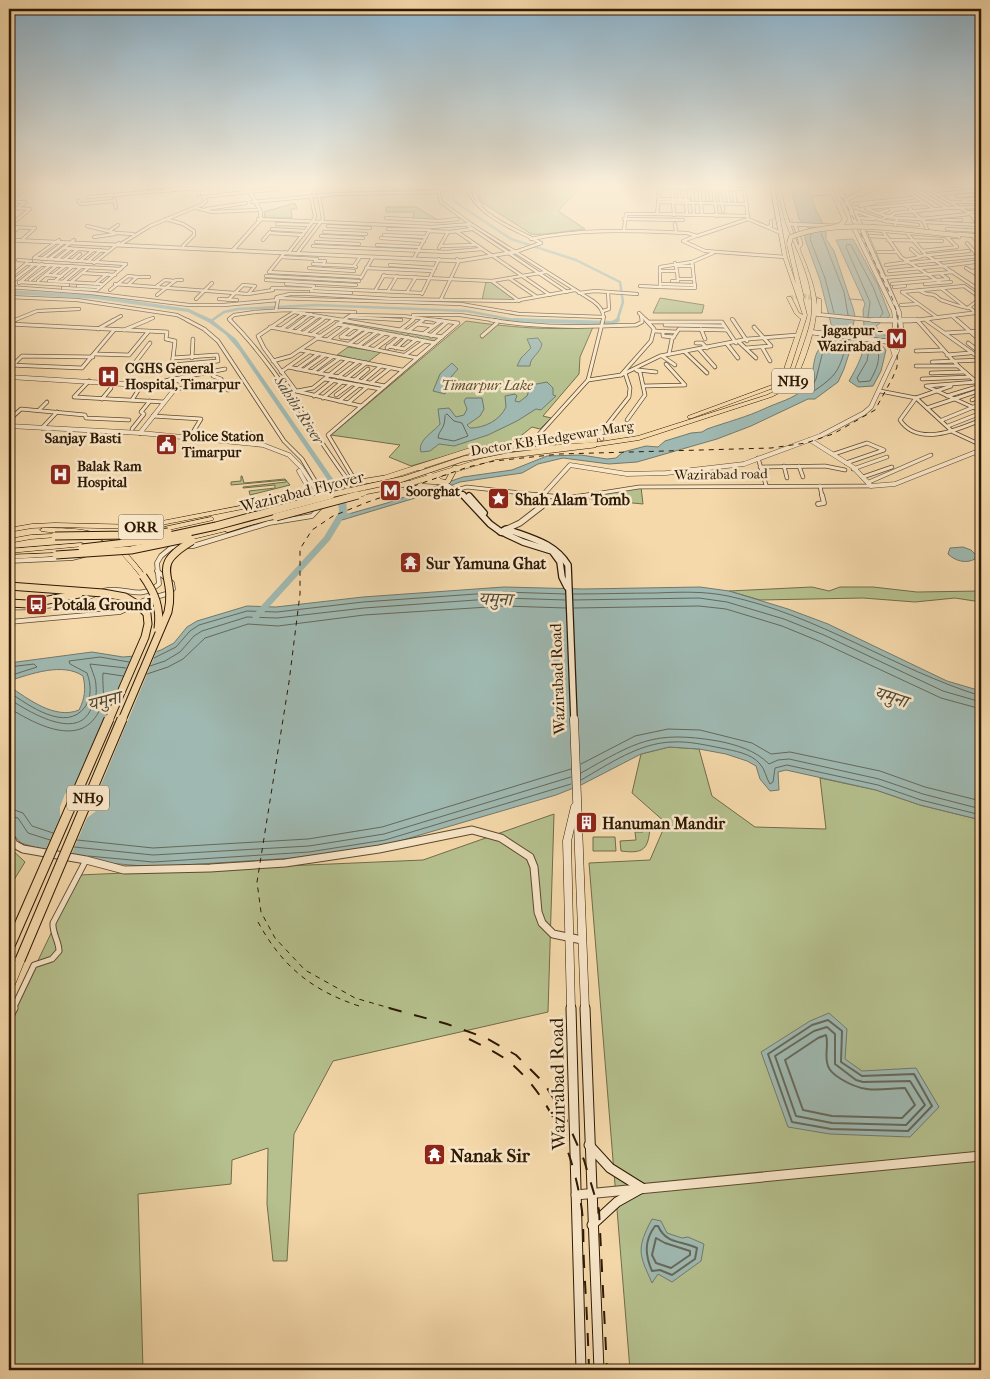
<svg xmlns="http://www.w3.org/2000/svg" width="990" height="1379" viewBox="0 0 990 1379" font-family="'IM FELL French Canon','Noto Serif Devanagari',serif">
<style>
.green{fill:#b5c08e;stroke:#726c48}
.water{fill:#9fb9b2;stroke:#72796c}
.pier{fill:#f5d9ab}
.lines{fill:none;stroke-linecap:round;stroke-linejoin:round}
.shore-far1{stroke:#66695a;stroke-width:1}
.shore{stroke:#66695a;stroke-width:2}
.stream{stroke:#72796c;stroke-width:1}
.canal-far2{stroke:#9fb9b2;stroke-width:2.5}
.canal-far1{stroke:#9fb9b2;stroke-width:4}
.canal{stroke:#9fb9b2;stroke-width:4.5}
.river{fill:#9fb9b2;fill-rule:evenodd}
.minor-tunnel{stroke:#cdb389;stroke-width:2.5;stroke-dasharray:2.5 1;stroke-linecap:butt}
.trunk-tunnel{stroke:#cdb389;stroke-width:4.5;stroke-dasharray:4.5 2;stroke-linecap:butt}
.minor-far4-casing{stroke:#60492d;stroke-width:4}
.minor-far3-casing{stroke:#60492d;stroke-width:4.5}
.minor-far2-casing{stroke:#60492d;stroke-width:5.5}
.minor-far1-casing{stroke:#60492d;stroke-width:7}
.minor-casing{stroke:#60492d;stroke-width:9}
.tertiary-far4-casing{stroke:#60492d;stroke-width:4.5}
.tertiary-far3-casing{stroke:#60492d;stroke-width:5}
.tertiary-far2-casing{stroke:#60492d;stroke-width:7}
.tertiary-far1-casing{stroke:#60492d;stroke-width:9}
.tertiary-casing{stroke:#60492d;stroke-width:11}
.secondary-far4-casing{stroke:#2e1903;stroke-width:5}
.secondary-far3-casing{stroke:#2e1903;stroke-width:5.5}
.secondary-far2-casing{stroke:#2e1903;stroke-width:8}
.secondary-far1-casing{stroke:#2e1903;stroke-width:9}
.secondary-casing{stroke:#2e1903;stroke-width:11}
.primary-far1-casing{stroke:#2e1903;stroke-width:6}
.primary-casing{stroke:#2e1903;stroke-width:8}
.trunk-casing{stroke:#2e1903;stroke-width:1}
.minor-far4{stroke:#f8e6c8;stroke-width:2.5}
.minor-far3{stroke:#f8e6c8;stroke-width:3}
.minor-far2{stroke:#f8e6c8;stroke-width:4}
.minor-far1{stroke:#f8e6c8;stroke-width:5}
.minor{stroke:#f8e6c8;stroke-width:7}
.tertiary-far4{stroke:#f8e6c8;stroke-width:3}
.tertiary-far3{stroke:#f8e6c8;stroke-width:4}
.tertiary-far2{stroke:#f8e6c8;stroke-width:5}
.tertiary-far1{stroke:#f8e6c8;stroke-width:7}
.tertiary{stroke:#f8e6c8;stroke-width:9}
.secondary-far4{stroke:#f8e6c8;stroke-width:4}
.secondary-far3{stroke:#f8e6c8;stroke-width:4.5}
.secondary-far2{stroke:#f8e6c8;stroke-width:5.5}
.secondary-far1{stroke:#f8e6c8;stroke-width:8}
.secondary{stroke:#f8e6c8;stroke-width:9}
.primary-far1{stroke:#f5d9ab;stroke-width:5}
.primary{stroke:#f5d9ab;stroke-width:6}
.trunk{fill:#f5d9ab;fill-rule:evenodd}
.rail-far1{stroke:#2e1903;stroke-width:1;stroke-dasharray:5 5;stroke-linecap:butt}
.rail{stroke:#2e1903;stroke-width:2;stroke-dasharray:13 13;stroke-linecap:butt}
.trunk-bridge-far3-casing{stroke:#2e1903;stroke-width:5.5;stroke-linecap:butt}
.trunk-bridge-far2-casing{stroke:#2e1903;stroke-width:6;stroke-linecap:butt}
.trunk-bridge-far1-casing{stroke:#2e1903;stroke-width:9;stroke-linecap:butt}
.trunk-bridge-casing{stroke:#2e1903;stroke-width:11;stroke-linecap:butt}
.trunk-bridge-far3{stroke:#f5d9ab;stroke-width:4.5}
.trunk-bridge-far2{stroke:#f5d9ab;stroke-width:5}
.trunk-bridge-far1{stroke:#f5d9ab;stroke-width:7}
.trunk-bridge{stroke:#f5d9ab;stroke-width:9}
.labels{text-anchor:middle;stroke-width:5;stroke-linejoin:round;paint-order:stroke}
.far-poi-label{font-size:14px;font-weight:bold;fill:#2e1903;stroke:#f8e6c8;text-anchor:start}
.far-park-label{font-size:14px;font-style:italic;fill:#564b2d;stroke:#f8e6c8}
.far-street-label{font-size:14px;fill:#2e1903;stroke:#f8e6c8}
.shield{fill:#f8e6c8;stroke:#6b563e;stroke-width:1}
.shield-label{font-size:15px;font-weight:bold;fill:#2e1903}
.far-water-label{font-size:15px;font-style:italic;fill:#504938;stroke:#f8e6c8}
.far-neighbourhood-label{font-size:15px;font-weight:bold;fill:#2e1903;stroke:#f8e6c8}
.street-label{font-size:16px;fill:#2e1903;stroke:#f8e6c8}
.poi-label{font-size:16px;font-weight:bold;fill:#2e1903;stroke:#f8e6c8;text-anchor:start}
.water-label{font-size:18px;font-style:italic;fill:#504938;stroke:#f8e6c8}
.near-street-label{font-size:19px;fill:#2e1903;stroke:#f8e6c8}
.near-poi-label{font-size:19px;font-weight:bold;fill:#2e1903;stroke:#f8e6c8;text-anchor:start}
</style>
<rect width="100%" height="100%" fill="#f5d9ab"/>
<filter id="stains"><feTurbulence type="fractalNoise" baseFrequency=".004" numOctaves="4"/><feColorMatrix values="0 0 0 0 .2 0 0 0 0 .09 0 0 0 0 .02 0 0 0 .5 -.17"/></filter>
<radialGradient id="worn" r=".72"><stop offset=".6" stop-color="#630" stop-opacity="0"/><stop offset="1" stop-color="#630" stop-opacity=".3"/></radialGradient>
<g class="green">
<path d="M484,185H574L581,187L558,211L585,229C574,230 539,236 531,234L483,203L480,199L479,190Z"/>
<path d="M295,203L297,209H291L292,218H265L264,212Z"/>
<path d="M386,207H416L438,220L413,219L414,212H386Z"/>
<path d="M486,282H490L515,300H482Z"/>
<path d="M660,298L704,305L702,313H653Z"/>
<path d="M342,320L441,337L435,343L337,324Z"/>
<path d="M466,321C508,327 551,331 593,327L580,357L579,374L543,416L551,418L540,429L532,427L513,442L463,451L411,466L389,457L400,445L331,435Z"/>
<path d="M348,347L381,352L368,362L337,355Z"/>
<path d="M241,476H242L244,483L285,479L290,485L250,495L249,491L275,488V485L243,488V487L286,482V480L231,485V482L241,481Z"/>
<path d="M641,487L643,504L572,497Z"/>
<path d="M812,587L829,591L840,587H873L917,592L981,591V602L955,598L915,602L863,598L760,600L729,591Z"/>
<path d="M669,747L699,749L712,796L755,827L826,829L820,778L876,790L920,805L981,820V1370H630L589,863L650,860L666,823L632,793L641,754Z"/>
<path d="M554,814L548,1012L333,1061L294,1134L287,1261H273L267,1204L268,1148L232,1160L231,1184L138,1194L143,1370H9V1021L79,875L423,860Z"/>
<path d="M642,827L650,828C648,849 644,854 621,851L620,841L636,840L635,832H643Z"/>
<path d="M593,837H615L616,851H593Z"/>
<path d="M9,847L25,862L9,888Z"/>
</g>
<g class="water">
<path d="M790,185H808L816,210L826,230V239L834,251L853,308L855,316L853,326H851L855,335L844,369L838,382L815,399H808L751,426L717,439L637,462L609,464L563,458L538,464L522,473L460,482L422,496L342,520L345,515L387,503L463,477L512,470L547,456L581,455L607,459L616,458L623,452L646,446L658,447L665,441L691,433L702,432L707,429C727,422 747,417 766,408C779,402 793,399 804,389C820,373 806,349 831,342L836,332L831,324L820,280L805,239V232L809,229L799,219Z"/>
<path d="M853,239L878,285L890,316L876,326L881,334L888,336L881,344L886,350L881,371L873,386L858,387L849,381C867,350 865,345 863,310L865,304L836,240Z"/>
<path d="M538,338L542,344C540,354 530,357 530,366H517L521,358L531,348L527,339Z"/>
<path d="M452,363L458,369L451,377L445,394L433,391L440,374Z"/>
<path d="M547,382L553,388V395L556,396L541,410L536,409L517,421L488,435L454,446L439,444L430,451L421,452C417,440 434,432 440,424L438,409L449,408L456,417L464,415L467,409L464,401L466,398H482L484,409L480,416L467,425L470,428C485,428 500,420 506,407L505,396L515,394L517,396L515,401L519,402L527,396L531,385Z"/>
<path d="M963,547L971,550L976,555L975,559C966,564 955,561 948,554L950,548Z"/>
<path d="M504,587L583,589L700,587L729,591L788,609L828,624L947,681L981,691V820L920,805L876,790L786,770L778,772L779,790L770,791L760,779L756,766L747,761L726,754L699,749L669,747L641,754L581,785L556,795L386,845L310,857L153,867L75,860L21,843L13,834L9,821V686C28,699 55,720 79,710C85,698 86,689 83,676C63,662 30,674 9,681V663L92,652L123,657L147,655L161,650L174,643L187,627L197,621L247,606L276,607L363,597Z"/>
<path d="M829,1013L847,1029L845,1059L862,1071L916,1068L939,1107L910,1137L830,1134L788,1127L761,1052L810,1021Z"/>
<path d="M652,1219L661,1221L667,1233L682,1238L688,1237L704,1244L701,1261L672,1282L658,1274L652,1283C639,1254 636,1249 652,1219Z"/>
</g>
<path class="pier" d="M158,648L101,785L103,794L96,811L87,818L69,860L44,853L60,817V807L65,794L75,785L133,654Z"/>
<g class="lines">
<g class="shore-far1">
<path d="M821,233L844,292L848,315"/>
<path d="M811,234L810,239L825,278L834,313"/>
<path d="M868,317L870,302L846,247L847,244L851,245L873,287L883,313L880,317"/>
<path d="M837,339L834,346L823,351L816,379L810,390L811,393C839,374 838,372 848,340"/>
<path d="M870,343L867,361L857,378L859,382L870,381C877,368 882,358 876,344"/>
<path d="M447,414L454,421L462,423L468,436L454,441L438,438C439,429 445,430 445,416Z"/>
<path d="M573,594C601,594 629,593 656,593C680,592 704,591 728,596C818,615 894,669 981,696"/>
<path d="M573,600L699,598L727,602L784,619L824,635L943,691L981,702"/>
<path d="M574,608L699,606L726,609L782,626L821,642L941,698L981,709"/>
<path d="M154,658L176,647L190,631L199,625L247,611L277,612L363,602L504,592L565,594"/>
<path d="M150,666L165,661L180,652L194,636L202,631L247,617L277,618L364,608L504,598L565,600"/>
<path d="M9,667L34,664L37,667L9,676"/>
<path d="M147,674L168,667L183,659L205,638L248,624L278,626L364,615L504,606L566,608"/>
<path d="M9,692C28,705 66,733 85,707C92,697 91,684 87,673L70,664L69,661L100,657L129,662"/>
<path d="M9,699C28,711 77,742 91,709C95,702 97,695 96,686C96,678 92,672 90,664L126,668"/>
<path d="M9,708C38,726 86,751 102,704C105,694 102,683 103,673L123,676"/>
<path d="M581,764L635,736L668,729L700,730L752,743L771,754L790,752L880,771L925,787L981,801"/>
<path d="M581,773C636,742 653,730 718,741C737,745 755,750 769,764L778,760L789,759L879,779L923,794L981,809"/>
<path d="M581,780C609,764 639,743 672,742C689,741 705,745 721,748C734,751 751,753 760,764C765,769 766,778 770,784L773,782L775,768L787,765L878,785L921,800L981,815"/>
<path d="M9,808L23,813L32,826L53,833"/>
<path d="M9,816L18,818L28,833L50,840"/>
<path d="M77,840L153,848L308,839L382,827L571,769"/>
<path d="M74,847L153,855L309,846L384,834L571,777"/>
<path d="M88,856L153,862L309,852L385,840L571,784"/>
</g>
<g class="shore">
<path d="M828,1020L842,1031L841,1062L862,1076L914,1074L932,1106L908,1131L831,1129L792,1122L768,1054L812,1025Z"/>
<path d="M827,1027L835,1034V1064L856,1080L863,1082L910,1081L925,1105L906,1125L832,1123L796,1116L775,1056L814,1031Z"/>
<path d="M826,1035C829,1045 824,1056 828,1066C830,1072 836,1076 841,1079C865,1094 879,1089 905,1088L915,1105L902,1118L832,1116L803,1110L785,1060L818,1038Z"/>
<path d="M655,1226H658C667,1245 681,1240 697,1248L695,1259L672,1275L660,1270L652,1271C645,1255 644,1241 655,1226Z"/>
<path d="M656,1238L665,1243L690,1251V1255L671,1268L656,1263L652,1255Z"/>
</g>
<g class="stream">
<path d="M844,194L848,195L865,185"/>
<path d="M812,196L829,195"/>
<path d="M866,225H876"/>
<path d="M867,231L897,302"/>
<path d="M945,232L958,233"/>
<path d="M849,299L863,300"/>
</g>
<g class="canal-far2">
<path d="M461,185L455,189L452,197L458,204L511,239L576,260L620,282L623,302L617,321"/>
<path d="M211,321L224,312L238,309L316,305L467,311L514,320L554,321"/>
</g>
<path class="canal-far1" d="M514,320L612,323L618,320"/>
<path class="canal" d="M338,518L349,515"/>
<path class="river" d="M9,290L96,295L189,309L211,319L236,339L333,479L346,500L347,512L330,540L259,618H253L252,616L324,537L339,512L338,500L327,479L239,350L225,334L208,322L188,312L96,299L9,294Z"/>
<path class="minor-tunnel" d="M773,218L794,220"/>
<path class="trunk-tunnel" d="M789,298L803,296L819,299"/>
<defs>
<g id="minor-far4">
<path d="M294,185L302,188"/>
<path d="M311,185L322,196"/>
<path d="M437,185L441,202L471,224L593,301C600,306 605,312 603,321"/>
<path d="M473,185L469,193C484,219 516,229 541,243"/>
<path d="M479,185L474,194L481,206"/>
<path d="M744,185L748,218"/>
<path d="M897,185L934,209"/>
<path d="M921,185L972,215L981,231"/>
<path d="M939,185H954"/>
<path d="M9,186H14"/>
<path d="M121,187L135,186"/>
<path d="M229,187L238,186L241,193"/>
<path d="M672,187L674,215"/>
<path d="M685,187L687,215"/>
<path d="M247,188L275,185L278,189L249,192"/>
<path d="M416,188L437,187"/>
<path d="M692,188L693,200"/>
<path d="M699,188L702,215"/>
<path d="M706,188L708,200"/>
<path d="M713,188L717,216"/>
<path d="M135,189L167,186L169,191"/>
<path d="M726,189L729,201"/>
<path d="M351,190L410,188"/>
<path d="M734,190L735,201"/>
<path d="M942,190L981,186"/>
<path d="M9,191L21,192L9,202"/>
<path d="M679,191L680,199"/>
<path d="M939,194L981,190"/>
<path d="M199,195L197,190L202,189"/>
<path d="M720,195L721,201"/>
<path d="M861,195L881,185"/>
<path d="M957,196L981,194"/>
<path d="M89,197L231,185"/>
<path d="M114,199L116,208"/>
<path d="M658,199L689,200"/>
<path d="M963,200L981,198"/>
<path d="M78,201L81,204L114,201"/>
<path d="M10,202H25L18,208"/>
<path d="M252,202L338,194L439,192"/>
<path d="M658,202L745,204"/>
<path d="M953,202H981"/>
<path d="M693,203L694,214"/>
<path d="M722,203L723,211"/>
<path d="M854,204L912,198"/>
<path d="M905,204L924,222L929,234"/>
<path d="M860,206L874,203"/>
<path d="M196,208L212,212L257,210"/>
<path d="M866,208L925,203"/>
<path d="M947,208L981,207"/>
<path d="M206,209L246,203"/>
<path d="M867,209L889,217"/>
<path d="M9,212L13,208L30,209L9,226"/>
<path d="M968,212H981"/>
<path d="M879,213L888,210"/>
<path d="M657,214L748,216"/>
<path d="M972,215L981,216"/>
<path d="M386,218L439,221L458,219"/>
<path d="M858,218L874,219"/>
<path d="M897,218L921,219L970,214"/>
<path d="M166,219L183,224L194,231V235L183,246"/>
<path d="M258,219L432,227L471,224"/>
<path d="M624,219L683,220"/>
<path d="M943,220H961"/>
<path d="M884,221L918,225"/>
<path d="M924,222L980,225"/>
<path d="M277,224L310,225"/>
<path d="M675,224L676,232"/>
<path d="M467,225L567,292"/>
<path d="M861,225L855,211L881,220L888,216"/>
<path d="M87,226L116,233L133,234"/>
<path d="M328,226L370,228"/>
<path d="M9,227L35,228L23,239"/>
<path d="M768,227L771,226V221"/>
<path d="M272,229L306,231"/>
<path d="M388,229L430,230"/>
<path d="M947,229L981,231"/>
<path d="M624,230L626,214H657L660,187L744,189"/>
<path d="M882,230L901,257L941,283"/>
<path d="M894,230L897,218L889,217L895,213L947,208L909,185"/>
<path d="M109,231L118,225"/>
<path d="M456,231L491,255"/>
<path d="M324,232L366,234"/>
<path d="M269,233L303,235"/>
<path d="M907,233L925,254L943,266L975,262"/>
<path d="M9,235L18,228"/>
<path d="M384,235L426,237"/>
<path d="M321,236L363,238"/>
<path d="M696,236L683,241L705,251L785,257"/>
<path d="M870,236L886,237"/>
<path d="M94,237L115,234"/>
<path d="M381,238L424,241"/>
<path d="M974,238L981,246"/>
<path d="M531,239C583,228 634,231 687,233L697,236L748,219L781,233"/>
<path d="M263,240L270,232"/>
<path d="M888,240L942,241"/>
<path d="M316,242L359,244"/>
<path d="M967,243L981,259"/>
<path d="M121,244L150,226L203,204L206,201L203,197L247,192"/>
<path d="M377,245L420,247"/>
<path d="M313,246L447,252L482,249"/>
<path d="M440,246L475,245"/>
<path d="M63,248L108,251"/>
<path d="M439,248L448,232"/>
<path d="M911,249L919,256L969,251"/>
<path d="M922,251L957,247L946,236"/>
<path d="M289,252L313,221L315,216L311,197"/>
<path d="M298,252L323,219L319,196"/>
<path d="M515,252L541,243"/>
<path d="M878,252H897"/>
<path d="M493,256L550,295"/>
<path d="M281,257L317,259"/>
<path d="M34,258L126,264"/>
<path d="M34,258L59,240"/>
<path d="M414,258L429,231L450,232L472,229"/>
<path d="M42,259L63,243"/>
<path d="M49,259L74,240"/>
<path d="M18,260L31,261"/>
<path d="M56,260L71,248"/>
<path d="M64,260L78,249"/>
<path d="M905,260L920,257"/>
<path d="M72,261L80,254"/>
<path d="M80,261L93,250"/>
<path d="M315,261H325L323,265"/>
<path d="M87,262L101,250"/>
<path d="M94,263L119,243"/>
<path d="M910,263L981,256"/>
<path d="M27,264L121,269"/>
<path d="M313,264L354,266"/>
<path d="M390,265L435,268"/>
<path d="M886,265L909,262"/>
<path d="M676,266H693"/>
<path d="M356,267L354,266L360,257"/>
<path d="M309,268L354,271"/>
<path d="M366,268L433,271"/>
<path d="M966,268L981,277"/>
<path d="M660,271H677L675,263"/>
<path d="M889,271L943,266L981,291"/>
<path d="M971,271L981,270"/>
<path d="M269,272L361,277"/>
<path d="M269,272L285,252"/>
<path d="M82,273L115,275"/>
<path d="M45,275L62,276"/>
<path d="M53,275L65,266"/>
<path d="M266,276L359,281"/>
<path d="M383,276L492,281L546,272"/>
<path d="M9,278L27,263"/>
<path d="M361,278L373,257"/>
<path d="M509,278L537,297"/>
<path d="M883,278L953,272"/>
<path d="M678,279H694"/>
<path d="M30,280L49,266"/>
<path d="M266,280L356,285"/>
<path d="M38,281L56,266"/>
<path d="M49,281L101,284"/>
<path d="M55,281L73,266"/>
<path d="M492,281L519,301"/>
<path d="M672,281H678L677,271"/>
<path d="M19,282L68,285"/>
<path d="M63,282L81,267"/>
<path d="M71,282L88,268"/>
<path d="M19,283L42,264"/>
<path d="M9,284L35,264"/>
<path d="M95,284L107,274"/>
<path d="M115,284L248,294L273,290"/>
<path d="M129,284L137,277H149"/>
<path d="M286,284L314,286"/>
<path d="M660,284L695,285"/>
<path d="M892,284L948,279L941,274"/>
<path d="M925,284L951,282"/>
<path d="M78,286L99,287"/>
<path d="M157,286L165,280L175,281"/>
<path d="M640,286L660,287V267L692,262L713,253"/>
<path d="M9,287L91,293L189,305H224L278,300L276,310"/>
<path d="M660,287L695,288L692,262"/>
<path d="M894,287L905,286"/>
<path d="M63,288L97,290L126,264"/>
<path d="M272,288L312,289"/>
<path d="M313,288L422,293"/>
<path d="M941,288L965,307"/>
<path d="M110,290L128,276L137,277"/>
<path d="M919,290C927,296 927,293 934,295C937,296 939,299 941,300C950,303 960,307 969,308"/>
<path d="M311,291L351,293"/>
<path d="M375,291L384,275"/>
<path d="M388,291L397,276"/>
<path d="M407,292L416,277"/>
<path d="M902,292L964,286L981,298"/>
<path d="M902,292L938,318"/>
<path d="M579,293L595,291L637,294"/>
<path d="M422,294L439,259"/>
<path d="M157,295L176,280H182"/>
<path d="M9,297L77,300L177,315L189,321"/>
<path d="M277,297L290,294H309L393,299L514,301L575,290"/>
<path d="M276,298L461,304L519,314L604,317"/>
<path d="M196,299L212,283"/>
<path d="M219,299L237,300"/>
<path d="M441,299L459,261L457,259"/>
<path d="M228,300L243,285L255,286L248,294"/>
<path d="M901,305L918,304"/>
<path d="M603,311L609,309L608,292"/>
<path d="M254,312L286,310L355,312"/>
<path d="M639,313L647,321"/>
<path d="M976,313L969,307L981,298"/>
<path d="M413,315H460L499,321"/>
<path d="M641,316L642,321"/>
<path d="M952,316L958,321"/>
<path d="M349,317L401,320"/>
<path d="M732,319L734,321"/>
<path d="M925,319L928,321"/>
<path d="M9,320H15L37,311L79,309"/>
<path d="M112,321L121,316"/>
<path d="M145,321L153,318"/>
<path d="M231,321L229,319L234,315L255,312"/>
<path d="M280,321L294,312L349,321"/>
<path d="M292,321L304,313"/>
<path d="M301,321L311,314"/>
<path d="M311,321L319,316"/>
<path d="M320,321L326,317"/>
<path d="M331,321L334,319"/>
<path d="M342,321L351,315L403,316L444,321"/>
<path d="M411,321L415,318"/>
<path d="M421,321L424,319"/>
</g>
<g id="minor-far3">
<path d="M9,320H15"/>
<path d="M187,320L204,329L218,341L284,441L302,459L320,489"/>
<path d="M230,320C276,366 307,424 345,476"/>
<path d="M282,320L258,336L264,348L296,391L361,406"/>
<path d="M341,320L442,337"/>
<path d="M491,320C541,328 586,327 636,325L642,322V320"/>
<path d="M733,320L747,341"/>
<path d="M917,320L958,366L981,386"/>
<path d="M926,320L981,359"/>
<path d="M957,320L981,341"/>
<path d="M648,322H722L736,343"/>
<path d="M9,324L167,332L166,339L175,341L173,358"/>
<path d="M337,324L435,343"/>
<path d="M417,324L433,326"/>
<path d="M665,325L724,326"/>
<path d="M270,327L319,336"/>
<path d="M98,329L114,320"/>
<path d="M281,329L294,320"/>
<path d="M701,329L705,339"/>
<path d="M124,330L148,320"/>
<path d="M289,330L303,320"/>
<path d="M400,330L413,320"/>
<path d="M408,331L423,320"/>
<path d="M654,331L676,332"/>
<path d="M663,331V336L674,337"/>
<path d="M296,332L313,320"/>
<path d="M304,333L322,320"/>
<path d="M945,333L981,331"/>
<path d="M423,334L441,321"/>
<path d="M311,335L333,320"/>
<path d="M431,336L447,322"/>
<path d="M482,336L497,323"/>
<path d="M341,337L350,338L362,329"/>
<path d="M341,337L354,327"/>
<path d="M317,338L417,358"/>
<path d="M327,340L346,326"/>
<path d="M739,342L756,358"/>
<path d="M696,343H702L707,348"/>
<path d="M968,343L981,353"/>
<path d="M349,344L369,330"/>
<path d="M727,344L738,358"/>
<path d="M358,346L377,332"/>
<path d="M388,346L404,349L417,339"/>
<path d="M365,347L385,333"/>
<path d="M762,347L770,361"/>
<path d="M387,348L401,336"/>
<path d="M396,348L408,337"/>
<path d="M746,348L771,346L754,327"/>
<path d="M375,349L394,335"/>
<path d="M699,349L715,367"/>
<path d="M300,350L402,370"/>
<path d="M916,351L943,350"/>
<path d="M685,352L707,373"/>
<path d="M95,354L129,355L148,332"/>
<path d="M669,354L672,339L679,329L727,330"/>
<path d="M217,355L218,361L172,365L173,358Z"/>
<path d="M405,355L425,341"/>
<path d="M947,355L970,353"/>
<path d="M662,356L675,365"/>
<path d="M192,358L193,339"/>
<path d="M273,361L291,356L344,320"/>
<path d="M932,362L981,360"/>
<path d="M9,365L82,368L114,330"/>
<path d="M13,365L22,356L93,357"/>
<path d="M916,366H958"/>
<path d="M288,367L385,386"/>
<path d="M131,368L150,343"/>
<path d="M297,369L318,354"/>
<path d="M304,370L325,355"/>
<path d="M638,370L656,372"/>
<path d="M211,371L213,376L221,379L228,390"/>
<path d="M281,372L309,352"/>
<path d="M312,372L332,357"/>
<path d="M319,373L340,358"/>
<path d="M931,373L964,372"/>
<path d="M621,375L660,356L748,339L798,335"/>
<path d="M338,377L358,362"/>
<path d="M347,378L366,363"/>
<path d="M325,379L380,389"/>
<path d="M922,379L970,377"/>
<path d="M355,380L368,369"/>
<path d="M588,380L621,375L651,341L654,329L646,320"/>
<path d="M89,381L74,397L164,402"/>
<path d="M363,381L381,366"/>
<path d="M976,382L926,386L981,411"/>
<path d="M371,383L390,368"/>
<path d="M152,384L169,380"/>
<path d="M644,386L685,385L666,364"/>
<path d="M174,388L207,389L208,384L169,380L225,369"/>
<path d="M297,391L313,388L348,360"/>
<path d="M880,391L916,398L951,386"/>
<path d="M336,395L351,384"/>
<path d="M314,396L334,380"/>
<path d="M947,396L980,386"/>
<path d="M323,398L342,382"/>
<path d="M916,398L900,420C918,447 957,430 981,420"/>
<path d="M916,398L953,432L981,445"/>
<path d="M102,399L111,388"/>
<path d="M132,400L141,386"/>
<path d="M972,400L981,396"/>
<path d="M339,401L359,385"/>
<path d="M348,403L367,387"/>
<path d="M927,408L981,390"/>
<path d="M39,410L47,402"/>
<path d="M153,416L201,419L190,437"/>
<path d="M9,420L21,409L85,415L86,418L129,420"/>
<path d="M627,420L645,395L640,372L636,370"/>
<path d="M942,420L981,404"/>
<path d="M948,426L981,413"/>
<path d="M42,428L57,412"/>
<path d="M132,429L144,414L141,412L150,401"/>
<path d="M602,439L599,435L629,397L630,388L625,373"/>
<path d="M244,442L250,433"/>
<path d="M531,443L588,380L603,320"/>
<path d="M834,454L867,443L884,450L846,463"/>
<path d="M758,458L766,485"/>
<path d="M784,466L787,478"/>
<path d="M799,466L803,477"/>
<path d="M760,467L825,466L845,470"/>
<path d="M853,469L887,457"/>
<path d="M863,477L892,467"/>
<path d="M356,482L328,435L458,323L434,320"/>
<path d="M869,482L931,455"/>
<path d="M820,486L822,496"/>
<path d="M456,490L467,487L548,496"/>
<path d="M582,496L639,487L871,486"/>
</g>
<g id="minor-far2">
<path d="M537,495L568,498L590,495"/>
<path d="M818,504L824,503L822,495"/>
<path d="M9,561L72,558L84,555"/>
<path d="M9,607C35,609 61,605 86,598C93,596 100,591 108,590C129,587 139,601 159,584L157,563L161,556L172,547L193,546L269,523L312,516L323,504"/>
<path d="M9,622L120,612L143,601L166,594L173,589L172,583L157,571"/>
</g>
<path id="minor-far1" d="M13,1009L34,965L52,959L59,951C59,941 52,933 53,923L86,860"/>
<path id="minor" d="M9,1018L14,1008"/>
<g id="tertiary-far4">
<path d="M845,201L874,185"/>
<path d="M788,224L836,226"/>
<path d="M795,224L801,244L798,248"/>
<path d="M864,229L959,237"/>
<path d="M958,234L981,236"/>
<path d="M9,240L459,261L515,252"/>
<path d="M233,250L261,219L260,210L246,185"/>
<path d="M814,314L882,321H910L981,312"/>
</g>
<g id="tertiary-far3">
<path d="M872,320H918"/>
<path d="M891,342L894,354"/>
<path d="M9,377L172,387L174,390L140,433"/>
<path d="M9,426L141,433L263,445L289,455L301,467L320,496"/>
<path d="M810,440L853,467L871,486L895,484L981,450"/>
<path d="M299,471L313,496"/>
<path d="M542,496L570,465L627,474L666,473L744,464L820,436L864,413L871,407L897,351L898,343"/>
</g>
<g id="tertiary-far2">
<path d="M312,495L316,502"/>
<path d="M319,495L323,500"/>
<path d="M507,529L520,523L542,506V495"/>
</g>
<path id="tertiary-far1" d="M9,834L14,844L23,849L86,860L124,870L210,868L285,863L379,849L472,830L501,838L530,857L534,867L538,912L542,923L553,934L582,940"/>
<path id="tertiary" d="M576,1195L981,1156"/>
<g id="secondary-far4">
<path d="M836,185L851,210L854,221L858,225"/>
<path d="M862,229L899,312L900,321"/>
<path d="M855,230L894,311L895,321"/>
</g>
<g id="secondary-far3">
<path d="M810,332L898,343L901,328L900,320"/>
<path d="M891,342L895,327V320"/>
<path d="M421,469L464,496"/>
</g>
<g id="secondary-far2">
<path d="M463,495L490,524L501,532"/>
<path d="M469,496L484,513"/>
<path d="M506,529L512,531L509,534L501,532Z"/>
<path d="M512,531C534,539 555,544 568,565L574,720"/>
<path d="M506,534L523,542L552,551L560,562L562,577L567,587"/>
</g>
<g id="secondary-far1">
<path d="M574,719L585,1009"/>
<path d="M571,1009L567,841L575,807"/>
</g>
<g id="secondary">
<path d="M571,1008L581,1370"/>
<path d="M585,1008L599,1370"/>
<path d="M589,1145L610,1168L642,1188"/>
<path d="M592,1225L617,1202L642,1188"/>
</g>
<g id="primary-far1">
<path d="M424,481L444,482"/>
<path d="M448,481L455,468"/>
<path d="M294,496L323,488L385,478L472,450L536,443L595,440"/>
<path d="M343,496L411,483L495,457L594,445"/>
</g>
<g id="primary">
<path d="M326,499L350,495"/>
<path d="M271,502L299,495"/>
<path d="M228,529L301,506"/>
</g>
<g id="trunk">
<path d="M770,185H774L787,257L796,284L787,244L789,243L791,244L804,298L803,299L807,315L806,319L789,372L783,381L776,387L692,418H688V416L772,385L779,379L783,372L801,319L795,314L787,298V297H791L799,313L803,315L783,257Z"/>
<path d="M776,185H780C783,198 785,211 790,223C799,251 814,276 817,305V298L821,299V313L816,314C815,331 802,373 791,385C785,390 778,394 771,397L639,440L599,446L501,452V450L503,449L599,442L638,436L767,395C791,384 793,375 801,352C806,337 812,322 812,307C812,278 797,252 787,226C782,213 780,199 776,185Z"/>
<path d="M831,185L834,186L833,190L839,205L836,204L829,190Z"/>
<path d="M958,234L981,236V238L957,236L956,235Z"/>
<path d="M271,500L273,501V503L141,529L55,527L32,528L9,532V528L32,524L55,523L141,525Z"/>
<path d="M276,515L279,517L278,518L234,529L231,527L232,526Z"/>
<path d="M211,517L213,518V520L164,531L161,529L164,527Z"/>
<path d="M228,527L230,528V530L189,540L186,538L187,537Z"/>
<path d="M43,528C97,528 113,532 146,576L143,578L141,577C119,550 108,536 72,533C62,532 51,533 41,531L40,530Z"/>
<path d="M55,534L57,535V537L31,539L9,543V539L31,535Z"/>
<path d="M82,543L84,544V546L9,553V549Z"/>
<path d="M56,553L59,555L58,556L9,559V555Z"/>
<path d="M20,956L23,957L25,960L14,987L12,990L9,991V976L17,957Z"/>
</g>
</defs>
<use href="#minor-far4" class="minor-far4-casing"/>
<use href="#minor-far3" class="minor-far3-casing"/>
<use href="#minor-far2" class="minor-far2-casing"/>
<use href="#minor-far1" class="minor-far1-casing"/>
<use href="#minor" class="minor-casing"/>
<use href="#tertiary-far4" class="tertiary-far4-casing"/>
<use href="#tertiary-far3" class="tertiary-far3-casing"/>
<use href="#tertiary-far2" class="tertiary-far2-casing"/>
<use href="#tertiary-far1" class="tertiary-far1-casing"/>
<use href="#tertiary" class="tertiary-casing"/>
<use href="#secondary-far4" class="secondary-far4-casing"/>
<use href="#secondary-far3" class="secondary-far3-casing"/>
<use href="#secondary-far2" class="secondary-far2-casing"/>
<use href="#secondary-far1" class="secondary-far1-casing"/>
<use href="#secondary" class="secondary-casing"/>
<use href="#primary-far1" class="primary-far1-casing"/>
<use href="#primary" class="primary-casing"/>
<use href="#trunk" class="trunk-casing"/>
<use href="#minor-far4" class="minor-far4"/>
<use href="#minor-far3" class="minor-far3"/>
<use href="#minor-far2" class="minor-far2"/>
<use href="#minor-far1" class="minor-far1"/>
<use href="#minor" class="minor"/>
<use href="#tertiary-far4" class="tertiary-far4"/>
<use href="#tertiary-far3" class="tertiary-far3"/>
<use href="#tertiary-far2" class="tertiary-far2"/>
<use href="#tertiary-far1" class="tertiary-far1"/>
<use href="#tertiary" class="tertiary"/>
<use href="#secondary-far4" class="secondary-far4"/>
<use href="#secondary-far3" class="secondary-far3"/>
<use href="#secondary-far2" class="secondary-far2"/>
<use href="#secondary-far1" class="secondary-far1"/>
<use href="#secondary" class="secondary"/>
<use href="#primary-far1" class="primary-far1"/>
<use href="#primary" class="primary"/>
<use href="#trunk" class="trunk"/>
<g class="rail-far1">
<path d="M258,922C282,966 311,990 359,1006"/>
<path d="M393,1009L355,998L305,970L275,938L261,912L257,882L289,682L300,594V549L312,530L333,516L368,502L468,467L494,461L560,454L771,448L806,443L833,434L875,410L893,377L897,367L898,316L892,298L837,185"/>
</g>
<g class="rail">
<path d="M389,1008L447,1024L486,1038L516,1055L544,1083L566,1119L584,1160L599,1210L607,1370"/>
<path d="M469,1039C485,1047 501,1054 514,1066C554,1102 575,1159 582,1211C584,1229 583,1246 584,1264C586,1299 588,1335 589,1370"/>
</g>
<defs>
<g id="trunk-bridge-far3">
<path d="M834,227L841,225L845,219L838,204"/>
<path d="M789,244L791,237C842,217 905,231 958,235"/>
</g>
<g id="trunk-bridge-far2">
<path d="M325,496L403,479L463,459L503,451"/>
<path d="M354,496L364,493"/>
</g>
<g id="trunk-bridge-far1">
<path d="M276,517L358,495"/>
<path d="M55,536L130,535L168,532"/>
<path d="M82,548L151,540L216,526L331,495"/>
<path d="M56,555L131,550L189,538"/>
<path d="M143,576C155,593 161,608 158,629"/>
<path d="M9,586L103,593L125,597L140,606L147,614L148,624L145,637L109,720"/>
<path d="M9,603L28,604L79,594"/>
<path d="M122,720L168,612C177,573 147,568 192,541"/>
</g>
<g id="trunk-bridge">
<path d="M9,948L109,719"/>
<path d="M20,960L122,719"/>
</g>
</defs>
<use href="#trunk-bridge-far3" class="trunk-bridge-far3-casing"/>
<use href="#trunk-bridge-far2" class="trunk-bridge-far2-casing"/>
<use href="#trunk-bridge-far1" class="trunk-bridge-far1-casing"/>
<use href="#trunk-bridge" class="trunk-bridge-casing"/>
<use href="#trunk-bridge-far3" class="trunk-bridge-far3"/>
<use href="#trunk-bridge-far2" class="trunk-bridge-far2"/>
<use href="#trunk-bridge-far1" class="trunk-bridge-far1"/>
<use href="#trunk-bridge" class="trunk-bridge"/>
</g>
<linearGradient id="sky" x2="0" y2="1"><stop stop-color="#8bb6d2"/><stop offset="0.49" stop-color="#faeed9"/><stop offset="1" stop-color="#faeed9" stop-opacity="0"/></linearGradient>
<rect width="990" height="378" fill="url(#sky)"/>
<defs>
<symbol id="metro-square" viewBox="-11 -11 22 22"><rect x="-9" y="-9" width="18" height="18" rx="4" fill="#8f2418" stroke="#f8e6c8"/><path d="M-5.5 5V-5H-3L0 0L3-5H5.5V5H3V-.5L0 4L-3-.5V5Z" fill="#fff"/></symbol>
<symbol id="hospital-square" viewBox="-11 -11 22 22"><rect x="-9" y="-9" width="18" height="18" rx="4" fill="#8f2418" stroke="#f8e6c8"/><path d="M-5-5h3v3.5h4V-5h3V5h-3V1.5h-4V5h-3Z" fill="#fff"/></symbol>
<symbol id="civic-square" viewBox="-11 -11 22 22"><rect x="-9" y="-9" width="18" height="18" rx="4" fill="#8f2418" stroke="#f8e6c8"/><path d="M-.6-6.5H3V-4.5H.6V-3L4-1V1h2V6H-6V1h2V-1L-.6-3ZM-1.2 2.5V6h2.4V2.5Z" fill="#fff"/></symbol>
<symbol id="sight-square" viewBox="-11 -11 22 22"><rect x="-9" y="-9" width="18" height="18" rx="4" fill="#8f2418" stroke="#f8e6c8"/><path d="M0-6L1.8-2.2L6-1.7L2.9 1.2L3.7 5.4L0 3.3L-3.7 5.4L-2.9 1.2L-6-1.7L-1.8-2.2Z" fill="#fff"/></symbol>
<symbol id="temple-square" viewBox="-11 -11 22 22"><rect x="-9" y="-9" width="18" height="18" rx="4" fill="#8f2418" stroke="#f8e6c8"/><path d="M0-6L5-2H3V0L6.5 2.5H4V6H1.5V3h-3V6H-4V2.5H-6.5L-3 0V-2H-5Z" fill="#fff"/></symbol>
<symbol id="bus-square" viewBox="-11 -11 22 22"><rect x="-9" y="-9" width="18" height="18" rx="4" fill="#8f2418" stroke="#f8e6c8"/><path d="M-5-6H5V4H4V6H2V4H-2V6H-4V4H-5ZM-3.5-4V0h7V-4ZM-3.5 1.2v1.5H-2V1.2ZM2 1.2v1.5H3.5V1.2Z" fill="#fff"/></symbol>
<symbol id="building-square" viewBox="-11 -11 22 22"><rect x="-9" y="-9" width="18" height="18" rx="4" fill="#8f2418" stroke="#f8e6c8"/><path d="M-4-6H4V6H1V3H-1V6H-4ZM-2.5-4.3h1.7v1.8h-1.7ZM.8-4.3h1.7v1.8H.8ZM-2.5-1h1.7V.8h-1.7ZM.8-1h1.7V.8H.8Z" fill="#fff"/></symbol>
</defs>
<g fill-rule="evenodd">
<use href="#metro-square" x="884" y="326" width="25" height="25"/>
<use href="#hospital-square" x="96" y="364" width="25" height="25"/>
<use href="#civic-square" x="154" y="432" width="25" height="25"/>
<use href="#hospital-square" x="48" y="462" width="25" height="25"/>
<use href="#metro-square" x="378" y="478" width="25" height="25"/>
<use href="#sight-square" x="486" y="486" width="25" height="25"/>
<use href="#temple-square" x="398" y="550" width="25" height="25"/>
<use href="#bus-square" x="24" y="592" width="25" height="25"/>
<use href="#building-square" x="574" y="810" width="25" height="25"/>
<use href="#temple-square" x="422" y="1142" width="25" height="25"/>
</g>
<g class="labels">
<g class="far-poi-label">
<text x="881" y="335" text-anchor="end">Jagatpur -<tspan x="881" dy="16">Wazirabad</tspan></text>
<text x="125" y="373">CGHS General<tspan x="125" dy="16">Hospital, Timarpur</tspan></text>
<text x="182" y="441">Police Station<tspan x="182" dy="16">Timarpur</tspan></text>
<text x="77" y="471">Balak Ram<tspan x="77" dy="16">Hospital</tspan></text>
<text x="406" y="496">Soorghat</text>
</g>
<g class="far-park-label">
<text x="487" y="390">Timarpur Lake</text>
</g>
<g class="far-street-label">
<text transform="translate(552 438) rotate(-9)" y="5">Doctor KB Hedgewar Marg</text>
<text transform="translate(721 474) rotate(-1)" y="5">Wazirabad road</text>
</g>
<g class="shield">
<rect x="772" y="368.5" width="42" height="25" rx="4"/>
<rect x="118.5" y="514.5" width="45" height="25" rx="4"/>
<rect x="67" y="785.5" width="42" height="25" rx="4"/>
</g>
<g class="shield-label">
<text x="793" y="386">NH9</text>
<text x="141" y="532">ORR</text>
<text x="88" y="803">NH9</text>
</g>
<g class="far-water-label">
<text transform="translate(299 410) rotate(57)" y="5">Sahibi River</text>
</g>
<g class="far-neighbourhood-label">
<text x="83" y="443">Sanjay Basti</text>
</g>
<g class="street-label">
<text transform="translate(302 491) rotate(-14)" y="6">Wazirabad Flyover</text>
<text transform="translate(557 679) rotate(-92)" y="6">Wazirabad Road</text>
</g>
<g class="poi-label">
<text x="515" y="505">Shah Alam Tomb</text>
<text x="426" y="569">Sur Yamuna Ghat</text>
<text x="53" y="610">Potala Ground</text>
<text x="602" y="829">Hanuman Mandir</text>
</g>
<g class="water-label">
<text transform="translate(495 599) rotate(2)" y="6">यमुना</text>
<text transform="translate(891 697) rotate(18)" y="6">यमुना</text>
<text transform="translate(104 701) rotate(-14)" y="6">यमुना</text>
</g>
<g class="near-street-label">
<text transform="translate(557 1084) rotate(-91)" y="7">Wazirabad Road</text>
</g>
<g class="near-poi-label">
<text x="450" y="1162">Nanak Sir</text>
</g>
</g>
<rect width="990" height="1379" fill="none" stroke="#f5d9ab" stroke-width="30"/>
<rect x="10" y="10" width="970" height="1359" fill="none" stroke="#2e1903" stroke-width="2.5"/>
<rect x="15" y="15" width="960" height="1349" fill="none" stroke="#2e1903"/>
<rect width="100%" height="100%" filter="url(#stains)"/>
<rect width="100%" height="100%" fill="url(#worn)"/>
</svg>
